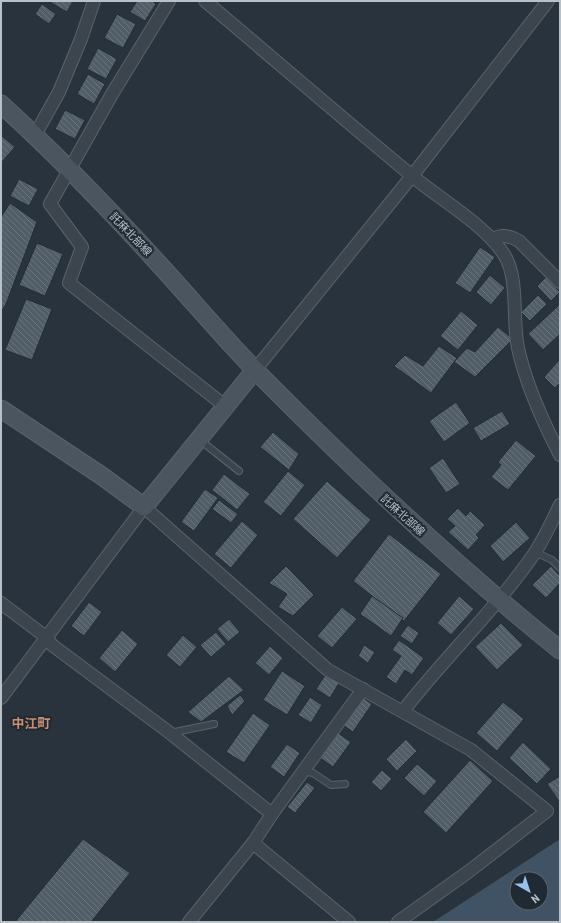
<svg xmlns="http://www.w3.org/2000/svg" width="561" height="923" viewBox="0 0 561 923" font-family="'Roboto Condensed','Noto Sans JP',sans-serif">
<style>
.water{fill:#405365;fill-rule:evenodd}
.building{fill:url(#building-back-hatch);stroke:#222c35}
.lines{fill:none;stroke-linecap:round;stroke-linejoin:round}
.lane-casing{stroke:#59636b;stroke-width:8}
.street-casing{stroke:#59636b;stroke-width:14}
.secondary-casing{stroke:#59636b;stroke-width:19}
.lane{stroke:#3c454e;stroke-width:6}
.street{stroke:#3c454e;stroke-width:12}
.secondary{stroke:#4a5560;stroke-width:17}
.labels{text-anchor:middle;stroke-width:4;stroke-linejoin:round;paint-order:stroke}
.street-label{font-size:11px;fill:#b8c0c8;stroke:#202a33}
.quarter-label{font-size:13px;font-weight:bold;fill:#cb8e71;stroke:#202a33}
</style>
<defs>
<pattern id="building-back-hatch" width="6" height="6" patternUnits="userSpaceOnUse"><rect width="6" height="6" fill="#515e68"/><path d="M-1 5l2 2M0 0l6 6M5-1l2 2" fill="none" stroke="#68737c"/></pattern>
</defs>
<rect width="100%" height="100%" fill="#28333d"/>
<path class="water" d="M560,839V922H433ZM517,879H541V903H517Z"/>
<g class="building">
<path d="M48,1H73L67,12Z"/>
<path d="M137,1H152L156,4L145,21L130,12Z"/>
<path d="M42,4L56,14L49,24L35,14Z"/>
<path d="M117,14L136,24L123,48L104,38Z"/>
<path d="M98,48L117,59L106,79L87,69Z"/>
<path d="M88,74L105,84L94,104L77,94Z"/>
<path d="M65,110L85,120L75,139L55,129Z"/>
<path d="M2,136L15,147L1,163V137Z"/>
<path d="M19,179L38,189L29,206L10,196Z"/>
<path d="M10,203L37,222L6,304L1,312V217Z"/>
<path d="M37,243L63,254L45,296L19,285Z"/>
<path d="M480,247L495,257L470,293L455,283Z"/>
<path d="M490,275L505,288L491,305L476,292Z"/>
<path d="M546,277L560,292L551,301L537,286Z"/>
<path d="M538,295L547,304L530,321L521,312Z"/>
<path d="M26,299L52,309L32,360L5,350Z"/>
<path d="M560,304V334L543,350L528,334Z"/>
<path d="M461,311L478,325L458,350L440,336Z"/>
<path d="M498,327L513,339L475,377L454,362L467,348L475,352Z"/>
<path d="M439,346L457,358L431,393L394,366L405,355L423,366Z"/>
<path d="M560,359V383L555,388L544,377Z"/>
<path d="M456,402L470,423L444,442L429,421Z"/>
<path d="M502,411L510,424L481,441L473,428Z"/>
<path d="M273,432L299,454L289,470L260,447Z"/>
<path d="M516,440L536,456L508,490L491,477L501,465L498,462Z"/>
<path d="M443,458L460,484L446,493L429,468Z"/>
<path d="M288,471L305,485L281,516L263,502Z"/>
<path d="M224,474L250,494L237,510L212,490Z"/>
<path d="M327,481L371,520L337,558L293,519Z"/>
<path d="M205,489L218,498L194,531L181,522Z"/>
<path d="M219,500L238,514L231,523L212,509Z"/>
<path d="M458,508L466,516L470,511L485,525L476,535L479,538L468,550L448,532L455,526L447,519Z"/>
<path d="M242,521L258,535L231,568L214,554Z"/>
<path d="M516,522L530,538L503,562L490,546Z"/>
<path d="M389,534L441,574L404,621L353,581Z"/>
<path d="M286,566L314,595L293,616L278,607L287,594L269,583Z"/>
<path d="M551,566L560,576V583L546,598L532,585Z"/>
<path d="M372,596L403,618L391,636L360,614Z"/>
<path d="M459,596L474,609L451,635L437,623Z"/>
<path d="M89,602L102,612L84,636L71,626Z"/>
<path d="M342,607L357,619L332,648L317,636Z"/>
<path d="M229,619L240,632L228,642L217,629Z"/>
<path d="M501,623L523,645L497,670L475,647Z"/>
<path d="M408,625L419,633L412,644L400,636Z"/>
<path d="M122,630L138,644L115,672L99,658Z"/>
<path d="M216,632L226,644L211,657L200,645Z"/>
<path d="M183,635L197,647L180,667L166,655Z"/>
<path d="M399,640L424,658L412,675L405,670L396,684L386,677L401,656L392,650Z"/>
<path d="M364,645L375,652L368,663L358,656Z"/>
<path d="M270,646L283,658L269,675L255,663Z"/>
<path d="M282,671L305,686L287,715L263,700Z"/>
<path d="M326,674L339,683L330,698L316,689Z"/>
<path d="M229,676L244,690L201,722L188,712Z"/>
<path d="M240,695L245,701L232,715L227,706Z"/>
<path d="M310,697L322,705L311,723L298,715Z"/>
<path d="M362,697L372,704L353,732L343,725Z"/>
<path d="M503,702L524,719L497,751L476,733Z"/>
<path d="M253,713L270,725L244,763L226,752Z"/>
<path d="M338,733L351,742L333,767L320,758Z"/>
<path d="M406,739L417,751L397,771L386,759Z"/>
<path d="M523,742L551,769L537,784L509,758Z"/>
<path d="M287,744L300,753L284,777L270,767Z"/>
<path d="M470,760L493,781L446,833L423,812Z"/>
<path d="M417,764L437,781L424,796L404,778Z"/>
<path d="M382,770L392,779L381,791L371,782Z"/>
<path d="M560,776V800L559,801L547,784Z"/>
<path d="M307,782L315,788L295,813L287,807Z"/>
<path d="M83,839L130,873L91,922H15Z"/>
</g>
<g class="lines">
<defs>
<g id="lane">
<path d="M200,440L239,471"/>
<path d="M535,552L552,560L560,568"/>
<path d="M170,733L214,724"/>
<path d="M303,771L313,773L331,785L345,784"/>
</g>
<g id="street">
<path d="M169,1L112,94L50,204L82,247L69,283L225,406"/>
<path d="M205,1C274,59 342,118 411,175C438,198 487,226 505,256C519,280 512,320 518,348C526,385 543,422 560,455"/>
<path d="M35,135L59,92L81,39L94,1"/>
<path d="M492,239C503,234 510,236 519,241L560,282"/>
<path d="M255,370L412,176L548,1"/>
<path d="M1,603L46,637L52,645L170,733L272,814"/>
<path d="M1,698L144,507L328,670L471,750L547,811L468,872L398,922"/>
<path d="M403,711C445,657 495,610 534,554C544,539 552,521 560,505"/>
<path d="M253,843L349,922"/>
<path d="M189,922L253,843L272,814L363,689"/>
</g>
<g id="secondary">
<path d="M1,104C56,154 108,208 158,263C191,299 222,336 256,371C353,469 453,564 560,650"/>
<path d="M1,409L102,476L144,507L255,370"/>
</g>
</defs>
<use href="#lane" class="lane-casing"/>
<use href="#street" class="street-casing"/>
<use href="#secondary" class="secondary-casing"/>
<use href="#lane" class="lane"/>
<use href="#street" class="street"/>
<use href="#secondary" class="secondary"/>
</g>
<g class="labels">
<g class="street-label">
<text transform="translate(131 234) rotate(46)" y="4">託麻北部線</text>
<text transform="translate(403 515) rotate(42)" y="4">託麻北部線</text>
</g>
<g class="quarter-label">
<text x="31" y="728">中江町</text>
</g>
</g>
<rect width="561" height="923" fill="none" stroke="#b8c0c8" stroke-width="4"/>
<g transform="translate(529 891) rotate(141)"><circle r="19" fill="#202a33" stroke="#5d666f"/>
<path d="M0-3L7 15L0 10L-7 15Z" fill="#98c2ee"/>
<text y="-6" font-size="11" font-weight="bold" text-anchor="middle" fill="#b8c0c8">N</text>
</g>
</svg>
